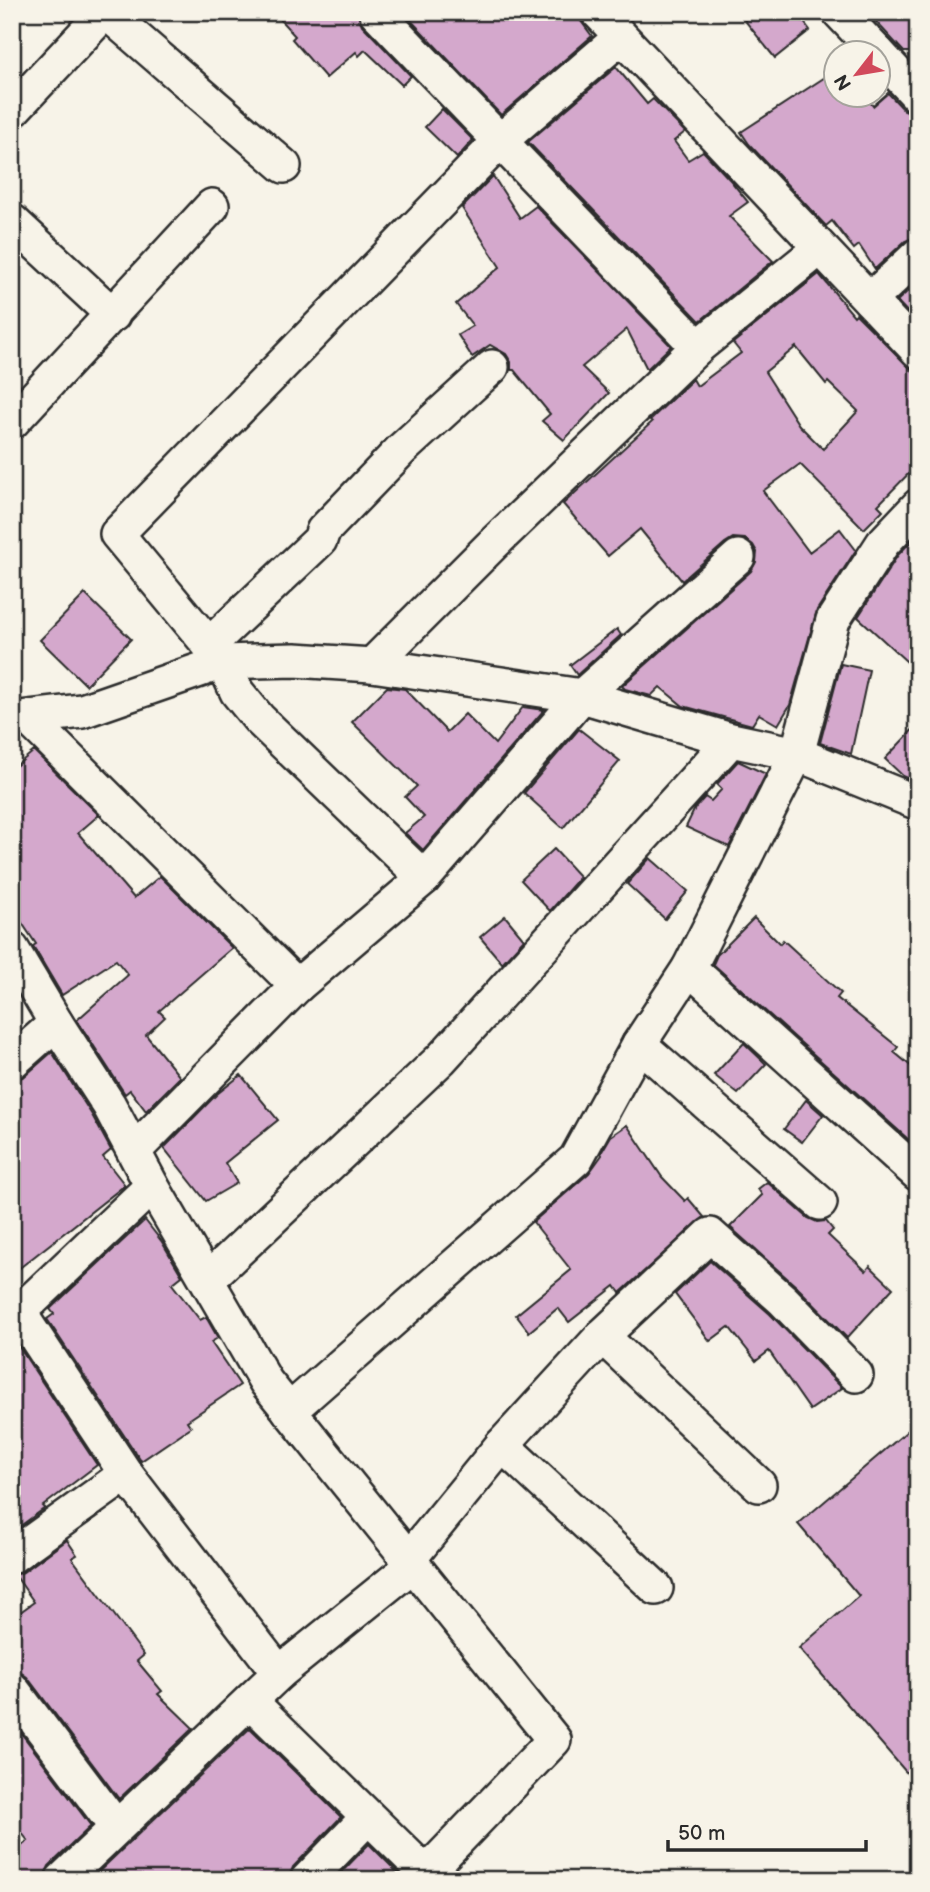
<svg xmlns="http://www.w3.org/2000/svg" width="930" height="1892" viewBox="0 0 930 1892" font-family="'Balsamiq Sans',sans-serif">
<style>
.building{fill:#d4a8cc;stroke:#2b2b2b;stroke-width:2;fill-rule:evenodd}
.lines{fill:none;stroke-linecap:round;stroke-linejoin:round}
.minor-casing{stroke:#2b2b2b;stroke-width:38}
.minor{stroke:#f7f3e8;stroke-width:33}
</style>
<rect width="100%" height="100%" fill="#f7f3e8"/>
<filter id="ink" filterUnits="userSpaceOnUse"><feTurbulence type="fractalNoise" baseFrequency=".0143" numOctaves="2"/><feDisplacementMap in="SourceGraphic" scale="14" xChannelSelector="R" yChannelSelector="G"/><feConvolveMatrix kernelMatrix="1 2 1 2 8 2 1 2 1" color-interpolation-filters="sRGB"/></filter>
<g filter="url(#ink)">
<g class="building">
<path d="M273,12H357L362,25L411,76L402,85L365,50L359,56L356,52L326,78L292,39L295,36Z"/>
<path d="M403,12H574L592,36L501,115Z"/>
<path d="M738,12H796L810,30L775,58Z"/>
<path d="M867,12H918V52H904Z"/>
<path d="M616,67L647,104L653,99L685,132L674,141L688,160L703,151L731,181L748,202L729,216L773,261L700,321L528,142Z"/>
<path d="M836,70V94H864L873,106L888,93L904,110L918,115V236L905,241L875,269L859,245L854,249L832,221L826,226L749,144L741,132Z"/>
<path d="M442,109L473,140L457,158L425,127Z"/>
<path d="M493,176L520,218L536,206L671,346L647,369L627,329L582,367L609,393L564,440L542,421L550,414L514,370H511V362L506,354L490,345L472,357L458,335L473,326L456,304L500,267L462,208Z"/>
<path d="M819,274L854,316L856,314L918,376V464L878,505L883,510L864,529L800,464L763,491L809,552L840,529L856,550L817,610L790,705L778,725L759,714L752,725L683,706L660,687L651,696L625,689L622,686L751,571L756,562L757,552L753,545L745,539L733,538L725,543L682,581L640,529L608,556L563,504L652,422L650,420L693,379L697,386L741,353L733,343ZM796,347L826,384L828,382L858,411L823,449L799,425L765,372Z"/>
<path d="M918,282V316L914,319L897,301Z"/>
<path d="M918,534V672L858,617L898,555Z"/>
<path d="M85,594L131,639L86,685L40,640Z"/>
<path d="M617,629L621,635L577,675L570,665Z"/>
<path d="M841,664L869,670L851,754L820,743Z"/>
<path d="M387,687L405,689L447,732L465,714L495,744L523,707L544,710L423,850L405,833L424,817L405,797L417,786L352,722Z"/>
<path d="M918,724V782L903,776L885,759Z"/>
<path d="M579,729L620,761L563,828L524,793Z"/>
<path d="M34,751L99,815L78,833L134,898L160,876L232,948L159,1011L165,1017L146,1035L180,1077L146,1111L130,1090L125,1094L77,1020L128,975L116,960L62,995L33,946L36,944L12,908V769Z"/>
<path d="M738,761L766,774L729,847L686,827L695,808L705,797L711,801L722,789L717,784Z"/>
<path d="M554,849L580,877L550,911L521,880Z"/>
<path d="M650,858L688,891L665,919L627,884Z"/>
<path d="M505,916L524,939L502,963L480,937Z"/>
<path d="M754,918L780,944L783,940L841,993L837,998L898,1047L894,1052L918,1072V1148L713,964L717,955Z"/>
<path d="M744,1043L766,1064L738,1094L714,1075Z"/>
<path d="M52,1052L92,1115L111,1150L103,1157L125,1185L12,1274V1081L25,1076Z"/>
<path d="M241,1075L278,1120L225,1163L237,1183L206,1201L164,1148L217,1094Z"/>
<path d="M806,1100L823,1115L802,1142L784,1129Z"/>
<path d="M627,1125L662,1177L685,1201L688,1198L704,1217L620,1293L615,1286L569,1322L558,1308L529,1332L516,1315L571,1270L533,1222L589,1173L602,1155L601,1153L611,1136Z"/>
<path d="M767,1182L808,1218L817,1222L826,1221L833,1230L828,1235L866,1271L870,1266L893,1288L847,1338L797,1287L730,1227L762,1195L758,1189Z"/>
<path d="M145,1220L162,1242L182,1276L172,1284L200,1320L206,1317L218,1338L211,1342L240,1385L187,1421L191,1427L141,1461L47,1319L54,1314L50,1309Z"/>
<path d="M710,1261L770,1314L842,1388L810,1410L769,1351L756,1361L729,1327L710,1341L675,1294Z"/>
<path d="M15,1341L97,1465L43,1506L45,1508L12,1532V1343Z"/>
<path d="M918,1422V1786L799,1648L859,1596L798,1524Z"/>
<path d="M67,1540L77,1555L72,1558L144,1655L137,1661L162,1691L158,1694L193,1728L119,1799L27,1677L20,1672L12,1670V1618L34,1602L15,1575L23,1572Z"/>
<path d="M12,1721L91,1826L49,1866L43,1880H12V1853L28,1841L12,1820Z"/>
<path d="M250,1728L341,1817L293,1867L288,1880H90Z"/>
<path d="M369,1844L405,1880H334Z"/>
</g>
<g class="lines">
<defs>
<g id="minor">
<path d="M106,12L284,166"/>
<path d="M376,12L698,347"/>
<path d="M598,12L918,351"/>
<path d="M839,12L877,52"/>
<path d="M878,53L918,96"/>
<path d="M12,111L105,12"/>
<path d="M12,221L113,315"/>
<path d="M870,300L918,255"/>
<path d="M12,422L212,206"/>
<path d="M209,645L320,540L323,531L402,449L492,367"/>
<path d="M372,665L492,545L698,347L820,248"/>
<path d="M28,718L297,986"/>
<path d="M12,719L82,711L223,662L295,660L372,665L582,696L731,740L797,754L918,803"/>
<path d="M424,878L259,719L237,692L223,662L117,534L500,141L621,37"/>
<path d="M12,949L56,1023L109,1105L152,1186L266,1382L554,1740L426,1873L433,1880"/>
<path d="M689,968L918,1174"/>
<path d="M639,1044L820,1203"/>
<path d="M12,1062L56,1023"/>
<path d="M134,1151L297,986L424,878L582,696L738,557"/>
<path d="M208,1279L441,1059L731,740"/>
<path d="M19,1312L126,1474L279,1673"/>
<path d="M12,1319L152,1186"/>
<path d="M602,1336L759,1485"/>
<path d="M289,1411L576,1159L639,1044L689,968L797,754L833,620L883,543L918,506"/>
<path d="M502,1445L656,1588"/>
<path d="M12,1556L126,1474"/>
<path d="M409,1559L502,1445L602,1336L710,1235L783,1300L856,1375"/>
<path d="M12,1689L116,1827"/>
<path d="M250,1701L426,1873"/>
<path d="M62,1880L279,1673L413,1565"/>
<path d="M307,1880L368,1817"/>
</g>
</defs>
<use href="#minor" class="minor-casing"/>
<use href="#minor" class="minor"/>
</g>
</g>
<rect width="930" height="1892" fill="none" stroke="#f7f3e8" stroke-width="42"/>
<rect x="21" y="21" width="888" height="1850" fill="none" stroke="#2b2b2b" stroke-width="2.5" filter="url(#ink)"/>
<g transform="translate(857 74) rotate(239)"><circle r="33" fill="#f7f3e8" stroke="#a5a39c" stroke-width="2"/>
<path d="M0-5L12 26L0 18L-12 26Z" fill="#d1495b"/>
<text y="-10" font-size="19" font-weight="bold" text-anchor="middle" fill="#2b2b2b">N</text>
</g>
<path d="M668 1840v10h198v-10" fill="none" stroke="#2b2b2b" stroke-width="3.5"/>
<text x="678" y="1840" font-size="21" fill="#2b2b2b" stroke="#f7f3e8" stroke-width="5" paint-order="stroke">50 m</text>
</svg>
